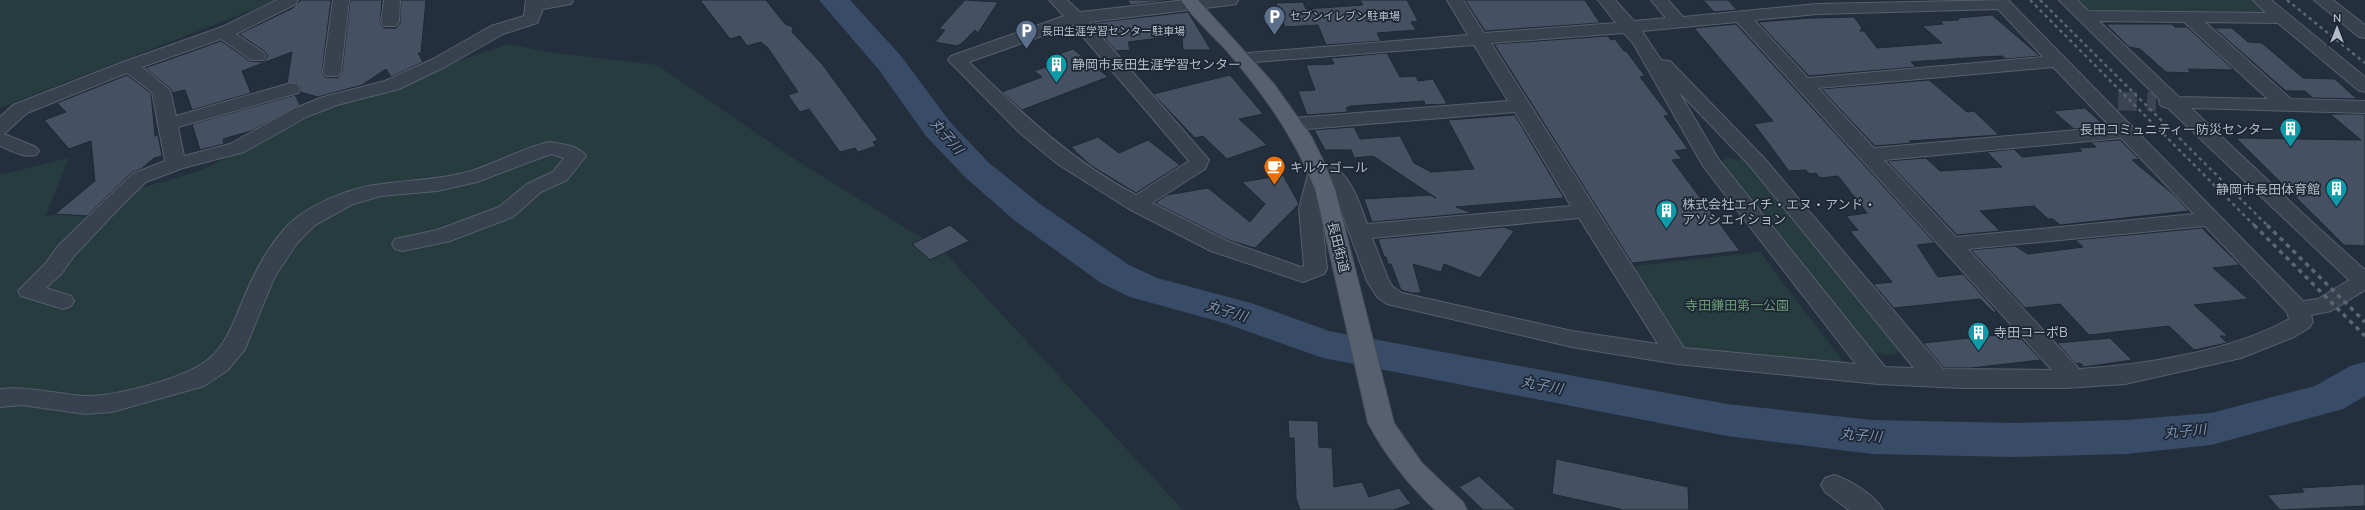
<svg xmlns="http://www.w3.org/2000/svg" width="2365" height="510" viewBox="0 0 2365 510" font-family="'Nunito Sans','Noto Sans JP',sans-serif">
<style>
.green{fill:#263c3f}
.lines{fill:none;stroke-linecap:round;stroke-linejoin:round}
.river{fill:#394c67;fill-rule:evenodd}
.building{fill:#455162;stroke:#1f2835}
.minor-tunnel{stroke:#3a4453;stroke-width:19;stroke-dasharray:19 10;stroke-linecap:butt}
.minor-casing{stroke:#565f6c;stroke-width:2}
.major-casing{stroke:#414a57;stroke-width:2}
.minor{fill:#38414e;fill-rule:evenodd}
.major{fill:#56606e;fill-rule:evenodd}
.rail-far1{stroke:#5a6575;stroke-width:2.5;stroke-dasharray:3.5 3.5;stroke-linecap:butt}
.rail{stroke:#5a6575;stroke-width:3.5;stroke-dasharray:4.5 4.5;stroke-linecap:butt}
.labels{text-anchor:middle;stroke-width:3.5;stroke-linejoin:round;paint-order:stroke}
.far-poi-label{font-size:11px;fill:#b4bcc9;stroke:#1d2633;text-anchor:start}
.poi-label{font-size:13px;fill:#b4bcc9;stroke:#1d2633;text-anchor:start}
.street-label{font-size:13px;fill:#b4bcc9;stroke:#1d2633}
.park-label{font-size:13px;fill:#6b9a76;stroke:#1d2633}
.water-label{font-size:14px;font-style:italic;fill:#7c92b1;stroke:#1d2633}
</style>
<rect width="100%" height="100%" fill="#242f3e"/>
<g class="green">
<path d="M0,0H278L0,108Z"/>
<path d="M2077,0H2253L2269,13L2089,12Z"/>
<path d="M509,44L548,52L657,65L793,158L943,251L1183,510H0V175L69,158L45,217L199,171L360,94Z"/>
<path d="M1727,158L1746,160L1899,346L1898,353C1886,357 1878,354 1867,348L1722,167V161Z"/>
<path d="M1760,252L1846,365L1678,348L1627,267Z"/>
</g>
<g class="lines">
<path class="river" d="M819,0H850L901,56L950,122L989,163L1040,204L1129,265L1157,278L1251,303L1329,331L1727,404L1872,420L2014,423L2126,420L2211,413L2315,386L2350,366L2365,362V396L2343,409L2211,445L2126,454L2014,457L1872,454L1727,436L1323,358L1224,323L1130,297L1101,283L1014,220L965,177L926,136L879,70Z"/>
</g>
<g class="building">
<path d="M301,0H331L322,72L325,77L338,78L342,72L350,0H382L380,22L384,28H396L400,23L401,0H426L421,53H418L423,62L391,77L386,69L362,85L318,97L300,92L301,88L298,84L287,83L292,52L242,71L251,93L192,110L185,90L172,93L171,89L145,68L221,41L250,61L263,62L268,56L264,51L239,34L293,8Z"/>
<path d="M700,0H766L785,24L793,27L792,32L822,64L878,140L873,142L876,146L858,152L855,148L840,152L809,109L800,112L788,95L798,92L768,48L761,42L747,46L740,36L730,39Z"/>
<path d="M965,0L998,2L978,33L975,30L962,43L957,46L935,42L945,30L939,29Z"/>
<path d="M1127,0H1173L1131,5Z"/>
<path d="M1360,0H1407L1418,21L1411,22L1416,30L1377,33L1381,41L1326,45L1318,25L1285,27L1276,3L1303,2L1306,9L1363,5Z"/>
<path d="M1465,0H1585L1600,23L1485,31Z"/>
<path d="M1703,0H1728L1737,10L1714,12Z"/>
<path d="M1188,12L1211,50H1183L1182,35L1128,42L1130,50L1116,51L1092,23Z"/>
<path d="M1992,15L2040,56L2006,59L2002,56L1980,57L1911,62L1916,67L1809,76L1758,22L1811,18L1854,17L1862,28L1860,31H1864L1877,48L1942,43L1922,26L1943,24L1940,21L1959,20L1958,18Z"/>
<path d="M1736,24L1935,243L1917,245L1938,277L1963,274L1997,312H1993L1980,299L1894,308L1873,284L1892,282L1850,231L1858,230L1846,216L1867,213L1838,176L1820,178L1816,173L1809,174L1806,170L1789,171L1754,124L1773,121L1694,28Z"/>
<path d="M2106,24H2172L2175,27H2187L2234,70L2188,69L2191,73L2166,72L2140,49L2129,47Z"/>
<path d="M2214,28H2232L2248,42L2262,43L2303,78L2335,79L2357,99L2313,98L2305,91H2286Z"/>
<path d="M1608,36L1611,40L1615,39L1624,51H1626L1645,76L1640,77L1669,115L1664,116L1688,149L1675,151L1682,159L1672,160L1740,251L1632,263L1494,44Z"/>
<path d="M1073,49L1108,77L1022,110L1002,92L1042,77L1034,71L1051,65L1044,59Z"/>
<path d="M1387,53L1400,77L1416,76L1418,81L1433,79L1447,104L1425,105L1424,101L1351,106L1346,108L1348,112L1307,115L1298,91L1315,90L1306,65L1334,64L1331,58Z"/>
<path d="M127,75L151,93L155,136L158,135L162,156L154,158L141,169L131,173L87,216L55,214L95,181L91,141L69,149L44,120L66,112L57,103Z"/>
<path d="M1230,75L1263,114L1239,119L1267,145L1227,159L1203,136L1195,138L1153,94Z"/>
<path d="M1929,80L1967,112L1974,111L1999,135L1909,141L1912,143L1875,146L1821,89Z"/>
<path d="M295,95L300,105L251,131L223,139L224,144L200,150L192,124Z"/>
<path d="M2085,108L2105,126L2074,129L2053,111Z"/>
<path d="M2330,114H2365V246L2344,245L2236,138L2361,140Z"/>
<path d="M1515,115L1564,198L1456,207L1472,213L1372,222L1364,199L1430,195L1436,198L1373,156L1354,158L1351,150H1325L1314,130L1354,127L1360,139L1400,136L1414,163L1431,172L1474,169L1448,120Z"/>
<path d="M1098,137L1119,153L1148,140L1180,165L1136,193L1090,165L1071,147Z"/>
<path d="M2120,140L2139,159L2132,160L2174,195L2189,211L2060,225L2053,219H2048L2034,206L1980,211L2000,231L1957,235L1887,161L1926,158L1940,171L2002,167L1987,152L2014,149L2022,157L2082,151L2079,148L2096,147L2091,142Z"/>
<path d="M1283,175L1299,204L1255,248L1228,240L1155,203L1167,195L1208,188L1250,222L1265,204L1242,182Z"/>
<path d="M950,225L969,241L930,260L912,244Z"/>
<path d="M1504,227L1514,231L1480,278L1444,264L1441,272L1413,264L1421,293H1411L1401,290L1391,264H1388L1386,257H1384L1378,239Z"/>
<path d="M2202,228L2240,265L2213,268L2248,299L2194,305L2228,336H2220L2227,343L2194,350L2169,326L2089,335L2060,304L2025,308L1971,250L2015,246L2028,254L2083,247L2075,240Z"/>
<path d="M2016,333L2041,360L1971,368H1944L1923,343Z"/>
<path d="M2110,338L2132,360L2084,367L2080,363L2076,364L2057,343Z"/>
<path d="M1288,420L1318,421L1319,447L1332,448L1334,487L1362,482L1369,497L1399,488L1411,504L1393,510H1300L1296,498L1294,438H1289Z"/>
<path d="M1556,459L1688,487L1689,510H1624L1552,494Z"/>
<path d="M1479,476L1516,510H1483L1459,487Z"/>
<path d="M2365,484V506L2280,510L2267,495L2304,492L2301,488Z"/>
</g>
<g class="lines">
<path class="minor-tunnel" d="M2118,101L2156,102"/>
<defs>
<g id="minor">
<path d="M277,0H298L296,4L236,34L263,52L266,56L263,60H251L221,39L142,67L170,90L176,116L291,83L298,85L300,89L298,93L178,127L184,156L230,144L293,109L323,97L385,81L433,59L491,26L524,16L526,0H573L571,4L543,9L537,23L503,34L445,67L399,89L337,105L307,117L244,152L183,168L146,182L123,204L74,256L62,273L46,288L71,296L74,301L71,306L63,309L21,296L18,291L46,263L58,246L132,174L165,161L152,92L127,73L27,113L4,134L36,147L39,151L36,155C23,158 12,151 0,146V117L13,105L123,62L222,27Z"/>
<path d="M333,0H349L341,72L338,76H326L323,72Z"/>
<path d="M384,0H400L399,22L396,26H384L381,22Z"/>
<path d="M1049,0H1067L1080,12L1186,0H1238L1236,4L1230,5L1089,22L1209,160L1205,169L1152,203L1227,241L1301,267L1304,266L1299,209L1309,170L1312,166C1347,157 1358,200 1367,224L1571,206L1515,112L1294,130L1287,128L1284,124L1287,120L1294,118L1508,101L1474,45L1242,63L1236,62L1233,58L1236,54L1468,35L1447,0H1463L1484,33L1616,23L1598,0H1615L1634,21L1666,18L1651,0H1668L1683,17L1817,4L2008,0L2303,301L2318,299L2349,280L2168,108L2161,106L2159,102L2160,100L2059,0H2077L2088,11L2266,13L2253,0H2271L2365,77V92L2358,90L2278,23L2205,22L2291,99L2365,101V113L2191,108L2314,224L2365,270V290L2331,311L2311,315L2313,322L2309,328L2294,337L2241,358L2125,384L2066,388H1962L1878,384L1677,364L1572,347L1387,304L1377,297L1367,281L1334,191L1327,180L1321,209L1327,269L1324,274L1303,282L1211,251L1129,209L1059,165L1021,134L948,60L951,56L1064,16ZM1998,9L2043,57L1808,78L1754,20L1817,14ZM2099,21L2184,22L2268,99L2179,97ZM1737,22L2052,370L1943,369L1764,158L1670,61L1661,60L1642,31ZM1073,25L1189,161L1136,195C1070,160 1022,113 969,62ZM1624,33L1633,43L1703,166L1856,364L1684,348L1491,43ZM2053,67L2111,127L1874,148L1818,88ZM1679,92L1750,166L1914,368L1885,367L1719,160ZM2121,138L2194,214L1956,237L1884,160ZM1579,218L1658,344L1572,331L1402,293L1393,287L1389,281L1372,238ZM2205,226L2287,312L2289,319C2233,351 2143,365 2079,369L1968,249Z"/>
<path d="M2314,0H2333L2365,25V38L2359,37Z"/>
<path d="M549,142C562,144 578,145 586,156L567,180L541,192L513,217L450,241L403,251L395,249L392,244L395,239L437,230L499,207L527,184L553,172L564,158L551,154L477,182L437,191L381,196L353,204L315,225L297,243L274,278L245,349L228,370L204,386L112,412L85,414L22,405L0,407V389C30,386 55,394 84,396C114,397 189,378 211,357C226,343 232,326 240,307C252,277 273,234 300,215C323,199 354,187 382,184C409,180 436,180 463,173C492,166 519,149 549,142Z"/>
<path d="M1834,475C1850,480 1875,495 1883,510H1849L1825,492L1821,485L1825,478Z"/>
</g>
<path id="major" d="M1181,0H1198L1274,84L1311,136L1324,162L1335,189L1394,423L1422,463L1463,502L1467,510H1435C1408,484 1386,457 1368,423L1315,189C1294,136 1263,93 1226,50C1211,34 1193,18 1181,0Z"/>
</defs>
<use href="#minor" class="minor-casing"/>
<use href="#major" class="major-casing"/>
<use href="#minor" class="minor"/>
<use href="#major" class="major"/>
<g class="rail-far1">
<path d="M2030,0L2255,226"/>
<path d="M2040,0L2268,226"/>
<path d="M2287,0L2365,63"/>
</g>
<g class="rail">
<path d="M2254,225L2365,336"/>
<path d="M2267,225L2365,322"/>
</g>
</g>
<defs>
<symbol id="parking-pin" viewBox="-11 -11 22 30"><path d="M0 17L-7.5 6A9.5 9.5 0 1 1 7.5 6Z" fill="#5c6f8a" stroke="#1d2633"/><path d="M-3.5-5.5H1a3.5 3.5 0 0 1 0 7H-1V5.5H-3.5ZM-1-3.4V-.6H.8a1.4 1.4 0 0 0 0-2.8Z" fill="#fff"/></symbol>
<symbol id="building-pin" viewBox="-11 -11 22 30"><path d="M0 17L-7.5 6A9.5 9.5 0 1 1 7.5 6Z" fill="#0f9aa8" stroke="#1d2633"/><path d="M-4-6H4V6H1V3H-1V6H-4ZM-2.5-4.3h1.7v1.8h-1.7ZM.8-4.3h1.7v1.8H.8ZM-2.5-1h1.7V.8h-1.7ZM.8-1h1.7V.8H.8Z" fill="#fff"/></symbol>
<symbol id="cafe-pin" viewBox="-11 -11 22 30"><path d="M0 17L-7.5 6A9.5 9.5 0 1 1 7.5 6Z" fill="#e8710a" stroke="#1d2633"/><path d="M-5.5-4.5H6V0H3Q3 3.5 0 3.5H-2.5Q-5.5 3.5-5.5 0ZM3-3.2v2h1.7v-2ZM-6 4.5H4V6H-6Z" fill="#fff"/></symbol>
</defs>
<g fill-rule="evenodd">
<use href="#parking-pin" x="1262" y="4" width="25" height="34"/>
<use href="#parking-pin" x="1014" y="18" width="25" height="34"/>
<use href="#building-pin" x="1044" y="52" width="25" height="34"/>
<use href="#building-pin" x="2278" y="116" width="25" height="34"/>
<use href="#cafe-pin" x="1262" y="154" width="25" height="34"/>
<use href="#building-pin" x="2324" y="176" width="25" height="34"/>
<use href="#building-pin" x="1654" y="198" width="25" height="34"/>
<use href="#building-pin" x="1966" y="320" width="25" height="34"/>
</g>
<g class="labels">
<g class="far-poi-label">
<text x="1290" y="20">セブンイレブン駐車場</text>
<text x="1042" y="35">長田生涯学習センター駐車場</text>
</g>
<g class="poi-label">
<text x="1072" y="69">静岡市長田生涯学習センター</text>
<text x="2274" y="134" text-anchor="end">長田コミュニティー防災センター</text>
<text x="1290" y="172">キルケゴール</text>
<text x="2320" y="194" text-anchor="end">静岡市長田体育館</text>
<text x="1682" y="209">株式会社エイチ・エヌ・アンド・<tspan x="1682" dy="15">アソシエイション</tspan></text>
<text x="1994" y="337">寺田コーポB</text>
</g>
<g class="street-label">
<text transform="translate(1339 247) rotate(76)" y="5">長田街道</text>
</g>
<g class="park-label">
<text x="1737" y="310">寺田鎌田第一公園</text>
</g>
<g class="water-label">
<text transform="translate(947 136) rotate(49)" y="5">丸子川</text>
<text transform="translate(1227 311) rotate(17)" y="5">丸子川</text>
<text transform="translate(1542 385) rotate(11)" y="5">丸子川</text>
<text transform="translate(2185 431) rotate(-5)" y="5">丸子川</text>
<text transform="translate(1861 435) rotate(5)" y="5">丸子川</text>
</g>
</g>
<g transform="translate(2337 28)" stroke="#1d2633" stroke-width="3" paint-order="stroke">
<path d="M0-3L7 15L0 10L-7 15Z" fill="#b4bcc9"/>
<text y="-6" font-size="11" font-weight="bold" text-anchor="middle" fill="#b4bcc9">N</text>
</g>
</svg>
